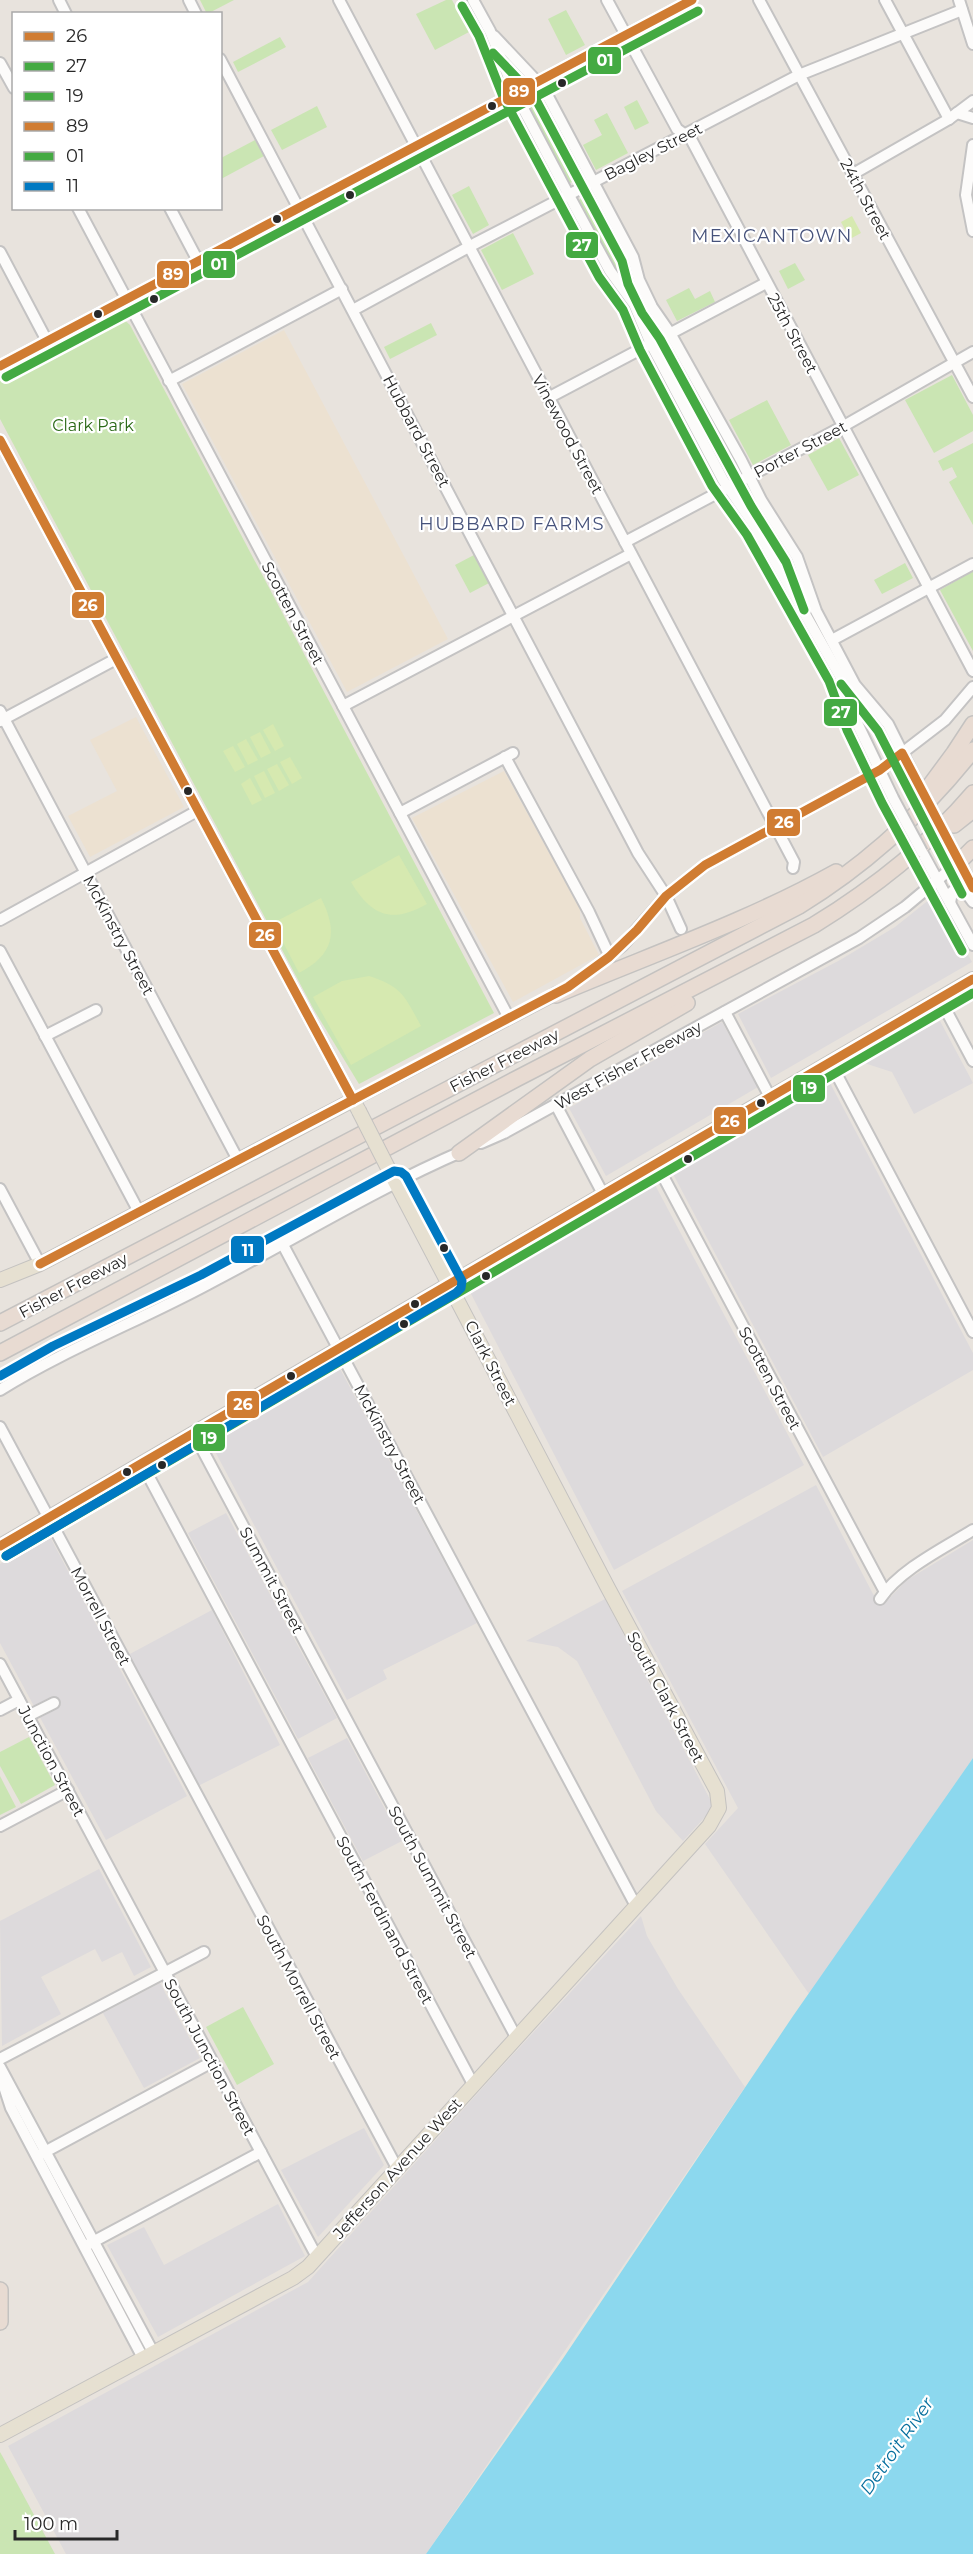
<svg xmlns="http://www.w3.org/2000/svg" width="973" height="2554" viewBox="0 0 973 2554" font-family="Montserrat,sans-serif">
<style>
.industrial{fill:#dddadc}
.education{fill:#ece1d1}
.green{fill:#cae5b3}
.pitch{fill:#d6e9b0}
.water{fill:#8cd8ee}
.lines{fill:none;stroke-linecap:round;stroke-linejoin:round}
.minor-casing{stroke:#c4c3c3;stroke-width:14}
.major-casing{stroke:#c4c2c0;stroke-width:16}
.highway-casing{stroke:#c4c2c0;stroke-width:18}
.minor{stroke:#fcfbfa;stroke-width:10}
.major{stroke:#e6e0d1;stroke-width:14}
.highway{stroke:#e8dbd2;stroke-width:15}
.minor-bridge-casing{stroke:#c4c3c3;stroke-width:14;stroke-linecap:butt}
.major-bridge-casing{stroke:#c4c2c0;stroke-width:16;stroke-linecap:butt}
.minor-bridge{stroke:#fcfbfa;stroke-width:10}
.major-bridge{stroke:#e6e0d1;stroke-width:14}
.bus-1-casing{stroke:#fff;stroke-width:14}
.bus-2-casing{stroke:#fff;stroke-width:14}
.bus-3-casing{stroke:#fff;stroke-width:14}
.bus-4-casing{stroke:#fff;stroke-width:14}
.bus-5-casing{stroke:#fff;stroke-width:14}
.bus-6-casing{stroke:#fff;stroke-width:14}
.bus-1{stroke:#d07c32;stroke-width:9}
.bus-2{stroke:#44aa42;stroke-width:9}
.bus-3{stroke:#44aa42;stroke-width:9}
.bus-4{stroke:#d07c32;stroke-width:9}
.bus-5{stroke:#44aa42;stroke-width:9}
.bus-6{stroke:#0079c2;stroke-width:9}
.bus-dot{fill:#282828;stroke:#fff;stroke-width:2}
.labels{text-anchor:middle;stroke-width:4.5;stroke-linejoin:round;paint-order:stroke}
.street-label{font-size:16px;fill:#282828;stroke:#fff}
.park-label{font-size:16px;fill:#296815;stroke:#fff}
.neighbourhood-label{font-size:18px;letter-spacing:1.5px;fill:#46527b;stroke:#fff}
.water-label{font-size:18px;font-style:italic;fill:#066f9e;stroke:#fff}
.line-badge{stroke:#fff;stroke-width:2}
.badge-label{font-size:16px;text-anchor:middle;font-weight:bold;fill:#fff}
</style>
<rect width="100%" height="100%" fill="#e8e3dd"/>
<g class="industrial">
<path d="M935,895L972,962L771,1078L738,1014L840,960L895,927Z"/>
<path d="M940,1021L973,1083L914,1114L892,1072L861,1062Z"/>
<path d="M722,1022L758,1087L606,1176L569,1108Z"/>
<path d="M830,1083L973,1353V1370L823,1457L672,1172Z"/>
<path d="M654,1183L804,1465L614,1570L469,1290Z"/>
<path d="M339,1367L477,1623L383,1670L387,1679L347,1700L210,1442Z"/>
<path d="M816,1485L873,1594L883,1605L907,1580L973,1540V1758L809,1994L705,1844L738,1808L622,1591Z"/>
<path d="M226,1513L337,1718L298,1739L188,1533Z"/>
<path d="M49,1535L187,1796L106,1840L0,1643V1564Z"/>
<path d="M605,1599L714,1807L683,1841L656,1811L577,1661L558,1647L526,1641Z"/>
<path d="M212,1610L280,1745L198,1786L128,1655Z"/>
<path d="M347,1738L402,1841L363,1861L308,1758Z"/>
<path d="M99,1869L151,1967L134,1976L122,1952L102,1962L95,1949L41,1977L61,2014L2,2046L0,1921Z"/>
<path d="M641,1916L647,1936L678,1989L745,2087L426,2554H66L8,2446L308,2282L495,2074Z"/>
<path d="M160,1983L200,2058L144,2088L103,2013Z"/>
<path d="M364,2128L384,2165L318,2237L281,2170Z"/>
<path d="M278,2204L305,2256L158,2337L107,2245L144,2227L164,2265Z"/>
</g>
<g class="education">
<path d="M284,330L448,639L347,692L182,384Z"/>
<path d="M136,717L184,807L90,857L68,816L117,791L90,740Z"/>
<path d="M504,771L580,909V918L599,955L513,1002L412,818Z"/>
</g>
<g class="green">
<path d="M200,0H234L207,14Z"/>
<path d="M446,0H452L469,32L435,50L416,14Z"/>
<path d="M566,10L585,45L566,55L548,19Z"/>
<path d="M280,37L286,47L238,72L233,62Z"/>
<path d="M540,91L584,175L570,183L524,100Z"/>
<path d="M637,100L649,123L635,130L624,107Z"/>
<path d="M317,106L327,127L282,150L271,130Z"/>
<path d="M607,113L628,153L596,170L583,145L602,135L594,120Z"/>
<path d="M255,140L264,156L221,179V158Z"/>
<path d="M469,186L489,225L473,234L452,195Z"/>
<path d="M593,192L630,261L625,270L614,269L577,201Z"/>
<path d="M565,205L586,245L577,249L557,210Z"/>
<path d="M513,233L534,274L502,290L481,250Z"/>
<path d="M795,263L805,280L788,289L779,271Z"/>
<path d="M689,288L695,299L710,291L715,302L677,321L666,300Z"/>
<path d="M119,315L130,325L494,1013L359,1084L314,1010L0,419V377Z"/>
<path d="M431,323L437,335L390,359L384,347Z"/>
<path d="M952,375L973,415V431L934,453L905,400Z"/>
<path d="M767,400L791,445L753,465L729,420Z"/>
<path d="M839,438L859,475L828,491L808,455Z"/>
<path d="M973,443V525L949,482L957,477L952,467L943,471L938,461Z"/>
<path d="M474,555L489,583L470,593L455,565Z"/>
<path d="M905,563L913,578L882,594L874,580Z"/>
<path d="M973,571V651L940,590Z"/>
<path d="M29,1737L55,1785L21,1804L0,1766V1752Z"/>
<path d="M0,1776L16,1807L0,1815Z"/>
<path d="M243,2007L274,2064L237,2085L206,2027Z"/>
<path d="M0,2452L4,2459L55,2554H0Z"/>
</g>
<g class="pitch">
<path d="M852,216L861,233L850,239L841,222Z"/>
<path d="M273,724L284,746L275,751L263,730Z"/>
<path d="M260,732L271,753L261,758L250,737Z"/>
<path d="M246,739L258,760L248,765L237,744Z"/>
<path d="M233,746L245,767L235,772L223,751Z"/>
<path d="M290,757L302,778L292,784L280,762Z"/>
<path d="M277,764L289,785L279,791L267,769Z"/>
<path d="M264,771L275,793L265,798L254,776Z"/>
<path d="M250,778L262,800L252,805L241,784Z"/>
<path d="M399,855L427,904C392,924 371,916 351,882Z"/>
<path d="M321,898C339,933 333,955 299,973L273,923Z"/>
<path d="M369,976C403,987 405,997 421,1026L351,1065L313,997L342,981Z"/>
</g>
<path class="water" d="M973,1758V2554H426L562,2360L793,2016Z"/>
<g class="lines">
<defs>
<g id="minor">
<path d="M59,0L66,14"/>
<path d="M189,0L196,14"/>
<path d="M339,0L794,862L793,868"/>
<path d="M473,0L490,31L515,93L565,188L610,271L634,304L651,344L723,480L757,529L840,676L853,706L858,725L893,798"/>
<path d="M607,0L677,129L691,139L973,671"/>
<path d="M759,0L973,397"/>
<path d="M885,0L949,119"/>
<path d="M959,0L973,44"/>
<path d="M494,36L544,89L633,257L639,280L652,307L670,333L741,460L761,500L797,557L816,611L855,685L888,724L914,776"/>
<path d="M220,59L638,853L666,896L681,929"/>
<path d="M0,63L14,88"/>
<path d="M957,113L973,118"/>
<path d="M973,145L966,195L973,231"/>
<path d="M853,174L949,119L973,101"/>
<path d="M78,208L509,1018"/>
<path d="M170,208L198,261"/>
<path d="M0,252L47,341"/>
<path d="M353,310L476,243L799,75L962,10"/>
<path d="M0,366L692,0"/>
<path d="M169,381L342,289"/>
<path d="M548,398L766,283"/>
<path d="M0,440L353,1100L562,991"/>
<path d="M625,542L842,427L973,352"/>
<path d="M832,640L973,564"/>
<path d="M343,706L631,554"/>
<path d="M0,711L238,1160"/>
<path d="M0,721L116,659"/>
<path d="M505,757L589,912L610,957"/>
<path d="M400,813L513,753"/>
<path d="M922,852L973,945"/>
<path d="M957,857L973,888"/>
<path d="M950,903L952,892L958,888L965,891L973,902"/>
<path d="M0,920L197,811"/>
<path d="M0,951L139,1212"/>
<path d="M578,981L623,945L666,896L705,865L880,770L945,720L973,687"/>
<path d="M940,999L973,1061"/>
<path d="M725,1012L770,1097"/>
<path d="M45,1036L96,1010"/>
<path d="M830,1062L973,1332"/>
<path d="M556,1105L603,1194"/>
<path d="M481,1143L504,1133L859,938L905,907L959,862"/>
<path d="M656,1163L885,1592"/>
<path d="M0,1189L40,1264"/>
<path d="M282,1243L636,1906"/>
<path d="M0,1390C66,1349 139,1321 208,1284C293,1240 375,1189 463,1151"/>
<path d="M0,1427L397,2168"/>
<path d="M194,1434L516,2037"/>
<path d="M142,1464L473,2084"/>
<path d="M880,1599C899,1570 944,1548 973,1530"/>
<path d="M0,1664L317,2257"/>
<path d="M0,1710L19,1700"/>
<path d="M28,1716L54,1703"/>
<path d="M0,1826L68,1790"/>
<path d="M0,2059L204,1952"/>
<path d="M0,2067L153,2352"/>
<path d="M0,2074L11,2108L143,2358"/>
<path d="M41,2154L212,2062"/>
<path d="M89,2244L261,2152"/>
</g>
<g id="major">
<path d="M0,1280L40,1264L353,1100L359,1111"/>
<path d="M0,1546L973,979"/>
<path d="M0,2435L293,2278L308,2267L709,1826L719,1808L717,1791L608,1588L389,1170"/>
</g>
<g id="highway">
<path d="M923,795L954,753L973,724"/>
<path d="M954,825L973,810"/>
<path d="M959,862L973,848"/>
<path d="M556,995C650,955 746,922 836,872"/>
<path d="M459,1153L590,1059L687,1003"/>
<path d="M0,1323L799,906C866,865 924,812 973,750"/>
<path d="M0,1353L518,1078L814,925C874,888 927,847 973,793"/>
<path d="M0,2290V2322"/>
</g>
</defs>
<use href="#minor" class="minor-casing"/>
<use href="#major" class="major-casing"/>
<use href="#highway" class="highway-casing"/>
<use href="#minor" class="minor"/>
<use href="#major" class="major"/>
<use href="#highway" class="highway"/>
<defs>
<g id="minor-bridge">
<path d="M914,776L954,852"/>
<path d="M893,798L922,852"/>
</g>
<path id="major-bridge" d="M359,1111L389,1170"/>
</defs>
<use href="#minor-bridge" class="minor-bridge-casing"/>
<use href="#major-bridge" class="major-bridge-casing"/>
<use href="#minor-bridge" class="minor-bridge"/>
<use href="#major-bridge" class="major-bridge"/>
<defs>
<g id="bus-1">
<path d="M0,440L353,1100"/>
<path d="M40,1264L568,987L609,957L637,930L666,896L705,865L880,770L902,753L973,888"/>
<path d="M0,1546L973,979"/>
</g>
<g id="bus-2">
<path d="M462,6L479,36L504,99L599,277L623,310L640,350L712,486L747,535L829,681L847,730L882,803L962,951"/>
<path d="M493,53L534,96L622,261L628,284L642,313L660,339L751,506L786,562L804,610"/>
<path d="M841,684L878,731L962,894"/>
</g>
<path id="bus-3" d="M6,1556L973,993"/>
<path id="bus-4" d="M0,366L692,0"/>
<path id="bus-5" d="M6,377L698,11"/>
<path id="bus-6" d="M0,1376L53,1346L201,1275L394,1171L401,1172L406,1176L462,1281L461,1288L456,1293L6,1556"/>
</defs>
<use href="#bus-1" class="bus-1-casing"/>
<use href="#bus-2" class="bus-2-casing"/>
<use href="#bus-3" class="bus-3-casing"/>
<use href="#bus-4" class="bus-4-casing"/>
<use href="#bus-5" class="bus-5-casing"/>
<use href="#bus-6" class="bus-6-casing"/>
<use href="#bus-1" class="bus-1"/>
<use href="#bus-2" class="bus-2"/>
<use href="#bus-3" class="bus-3"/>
<use href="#bus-4" class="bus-4"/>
<use href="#bus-5" class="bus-5"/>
<use href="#bus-6" class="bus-6"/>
</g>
<g class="bus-dot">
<circle cx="562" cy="83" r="5"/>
<circle cx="492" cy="106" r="5"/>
<circle cx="350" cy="195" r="5"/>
<circle cx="277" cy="219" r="5"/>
<circle cx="154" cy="299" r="5"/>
<circle cx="98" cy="314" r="5"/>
<circle cx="188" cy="791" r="5"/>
<circle cx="761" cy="1103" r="5"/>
<circle cx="688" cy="1159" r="5"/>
<circle cx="444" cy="1248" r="5"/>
<circle cx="486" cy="1276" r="5"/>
<circle cx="415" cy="1304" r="5"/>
<circle cx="404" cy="1324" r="5"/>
<circle cx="291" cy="1376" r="5"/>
<circle cx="162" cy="1465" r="5"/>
<circle cx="127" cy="1472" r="5"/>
</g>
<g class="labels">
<g class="street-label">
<text transform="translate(653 151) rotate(-27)" y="6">Bagley Street</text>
<text transform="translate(866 199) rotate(62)" y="6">24th Street</text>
<text transform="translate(793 333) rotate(62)" y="6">25th Street</text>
<text transform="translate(417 431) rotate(62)" y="6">Hubbard Street</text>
<text transform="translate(568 434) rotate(62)" y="6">Vinewood Street</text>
<text transform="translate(800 449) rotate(-28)" y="6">Porter Street</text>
<text transform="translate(293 613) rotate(62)" y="6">Scotten Street</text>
<text transform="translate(119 935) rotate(62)" y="6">McKinstry Street</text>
<text transform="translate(504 1060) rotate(-27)" y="6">Fisher Freeway</text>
<text transform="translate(628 1065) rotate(-29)" y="6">West Fisher Freeway</text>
<text transform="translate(73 1285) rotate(-28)" y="6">Fisher Freeway</text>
<text transform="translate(491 1363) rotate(63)" y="6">Clark Street</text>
<text transform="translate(770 1378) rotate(62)" y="6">Scotten Street</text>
<text transform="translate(390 1444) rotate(62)" y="6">McKinstry Street</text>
<text transform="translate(272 1580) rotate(62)" y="6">Summit Street</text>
<text transform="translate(101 1616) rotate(62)" y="6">Morrell Street</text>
<text transform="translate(666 1697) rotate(62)" y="6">South Clark Street</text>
<text transform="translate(52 1761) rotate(62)" y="6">Junction Street</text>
<text transform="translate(433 1882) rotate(62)" y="6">South Summit Street</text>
<text transform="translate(385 1920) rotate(62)" y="6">South Ferdinand Street</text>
<text transform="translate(299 1987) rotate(62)" y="6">South Morrell Street</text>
<text transform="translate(210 2057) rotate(62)" y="6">South Junction Street</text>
<text transform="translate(397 2168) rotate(-48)" y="6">Jefferson Avenue West</text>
</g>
<g class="park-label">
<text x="93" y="431">Clark Park</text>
</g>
<g class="neighbourhood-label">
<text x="772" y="242">MEXICANTOWN</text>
<text x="512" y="530">HUBBARD FARMS</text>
</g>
<g class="water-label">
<text transform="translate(897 2446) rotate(-55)" y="6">Detroit River</text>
</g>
</g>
<g class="line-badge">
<rect x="587" y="46" width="35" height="29" rx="6" fill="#44aa42"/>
<rect x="502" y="77" width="34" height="29" rx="6" fill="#d07c32"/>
<rect x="565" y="231" width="34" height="28" rx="6" fill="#44aa42"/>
<rect x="202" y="250" width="34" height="29" rx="6" fill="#44aa42"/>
<rect x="156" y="260" width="34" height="29" rx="6" fill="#d07c32"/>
<rect x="71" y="591" width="34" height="28" rx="6" fill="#d07c32"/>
<rect x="823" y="698" width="35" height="29" rx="6" fill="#44aa42"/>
<rect x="766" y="808" width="35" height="29" rx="6" fill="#d07c32"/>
<rect x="248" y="921" width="34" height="28" rx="6" fill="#d07c32"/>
<rect x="792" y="1074" width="34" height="29" rx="6" fill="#44aa42"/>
<rect x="713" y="1106" width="34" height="29" rx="6" fill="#d07c32"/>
<rect x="230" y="1235" width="35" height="29" rx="6" fill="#0079c2"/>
<rect x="226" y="1390" width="34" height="29" rx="6" fill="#d07c32"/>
<rect x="192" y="1423" width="34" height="29" rx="6" fill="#44aa42"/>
</g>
<g class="badge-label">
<text x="605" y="66">01</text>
<text x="519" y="97">89</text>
<text x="582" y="251">27</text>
<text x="219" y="270">01</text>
<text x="173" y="280">89</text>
<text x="88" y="611">26</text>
<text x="841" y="718">27</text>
<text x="784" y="828">26</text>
<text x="265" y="941">26</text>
<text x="809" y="1094">19</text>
<text x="730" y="1127">26</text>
<text x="248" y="1256">11</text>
<text x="243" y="1410">26</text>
<text x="209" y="1444">19</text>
</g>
<rect x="12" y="12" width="210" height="198" fill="#ffffff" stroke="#a9a9a9" stroke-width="1.5"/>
<rect x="24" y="32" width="30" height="9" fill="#d07c32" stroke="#a9a9a9" stroke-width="1.5"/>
<text x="66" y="42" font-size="18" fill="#282828">26</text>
<rect x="24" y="62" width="30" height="9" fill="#44aa42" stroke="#a9a9a9" stroke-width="1.5"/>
<text x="66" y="72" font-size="18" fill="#282828">27</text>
<rect x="24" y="92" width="30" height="9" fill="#44aa42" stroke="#a9a9a9" stroke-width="1.5"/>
<text x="66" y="102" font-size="18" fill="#282828">19</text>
<rect x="24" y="122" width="30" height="9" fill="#d07c32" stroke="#a9a9a9" stroke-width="1.5"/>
<text x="66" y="132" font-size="18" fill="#282828">89</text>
<rect x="24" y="152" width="30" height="9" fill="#44aa42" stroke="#a9a9a9" stroke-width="1.5"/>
<text x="66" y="162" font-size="18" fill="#282828">01</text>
<rect x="24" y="182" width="30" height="9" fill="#0079c2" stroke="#a9a9a9" stroke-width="1.5"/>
<text x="66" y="192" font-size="18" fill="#282828">11</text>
<path d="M15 2530v9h102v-9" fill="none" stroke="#282828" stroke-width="3"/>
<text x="24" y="2530" font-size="18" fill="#282828" stroke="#ffffff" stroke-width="4.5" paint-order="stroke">100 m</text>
</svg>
